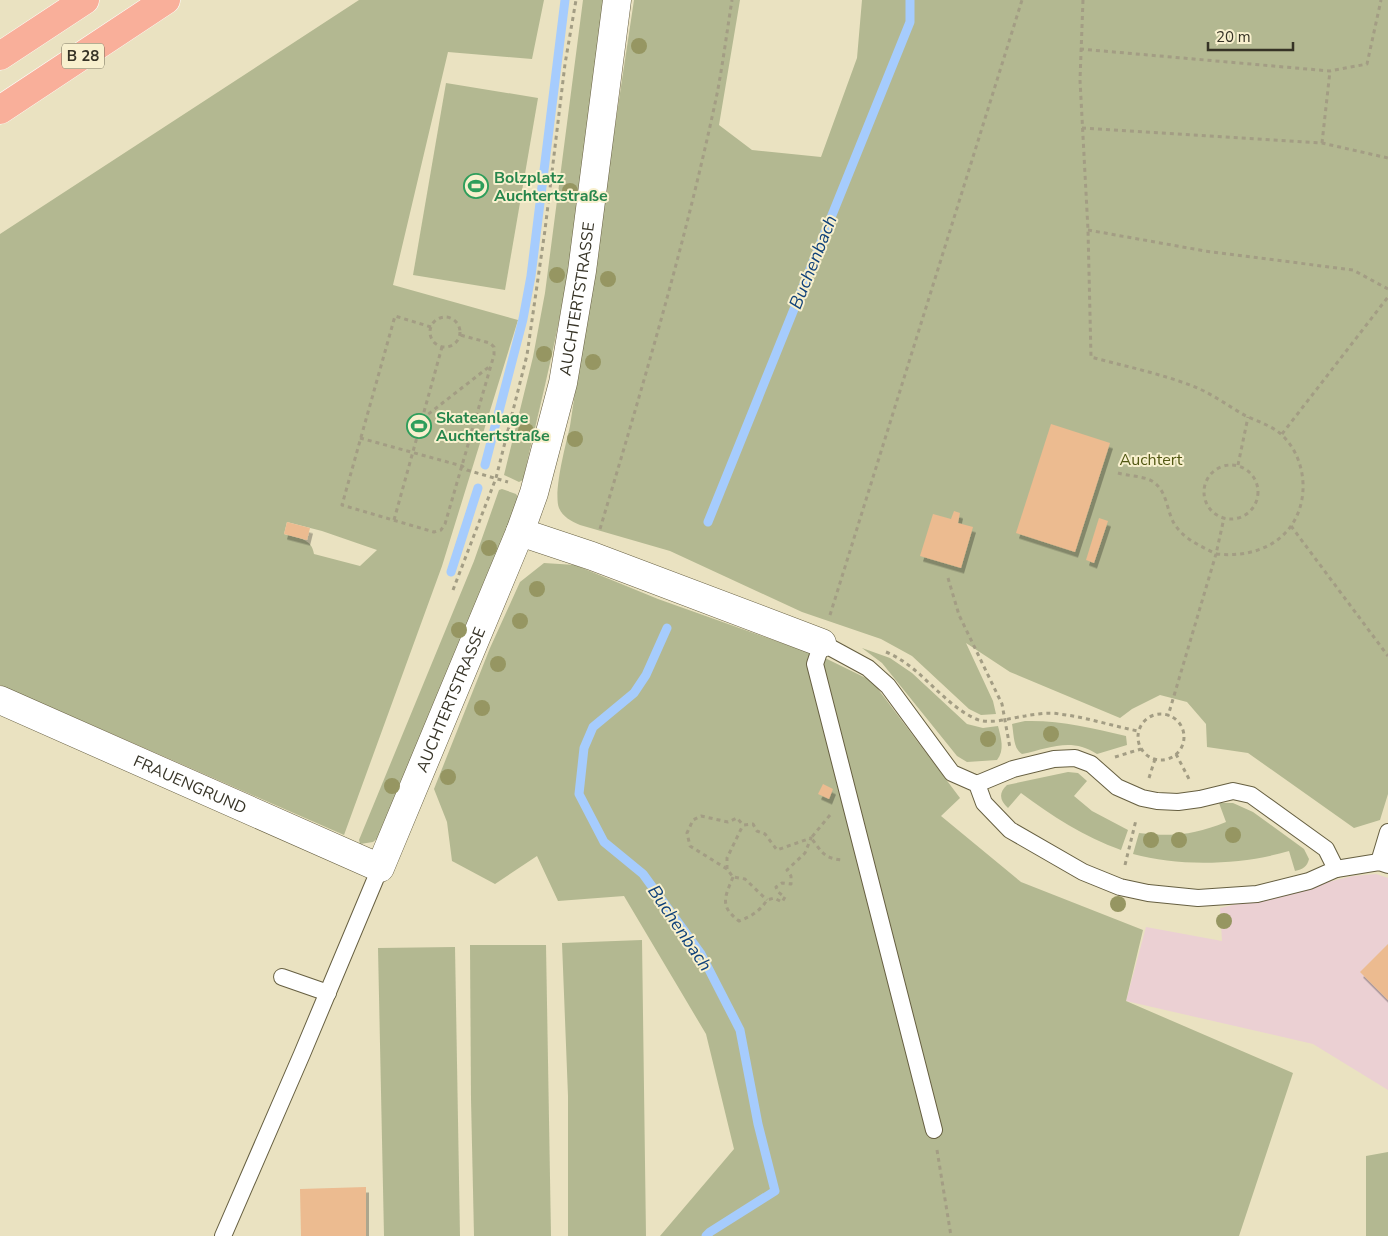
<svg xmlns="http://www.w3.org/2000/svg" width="1388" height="1236" viewBox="0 0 1388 1236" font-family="'Nunito Sans',sans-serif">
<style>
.commercial{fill:#ebd0d3}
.green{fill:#b3b891;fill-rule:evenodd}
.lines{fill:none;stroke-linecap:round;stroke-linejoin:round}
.stream{stroke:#a6ccfd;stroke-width:9}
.building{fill:#ecbb90;filter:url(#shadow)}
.lane-casing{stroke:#665f41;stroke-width:18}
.street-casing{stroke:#665f41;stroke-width:29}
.highway-casing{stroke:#fff;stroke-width:29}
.path{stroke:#a39d84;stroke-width:3;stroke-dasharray:4 4;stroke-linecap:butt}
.lane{stroke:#fff;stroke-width:16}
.street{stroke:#fff;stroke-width:28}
.highway{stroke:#f9af9a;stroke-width:28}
.tree{fill:#969662}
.labels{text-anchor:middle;stroke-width:4;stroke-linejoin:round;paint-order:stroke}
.shield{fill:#f8f0ce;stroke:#706c58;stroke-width:1}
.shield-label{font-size:15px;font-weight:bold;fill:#363326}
.leisure-label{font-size:16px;font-weight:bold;fill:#27864d;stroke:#f8f0ce;text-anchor:start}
.street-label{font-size:16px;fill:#363326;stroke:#f8f0ce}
.park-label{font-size:16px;fill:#525814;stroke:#f8f0ce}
.water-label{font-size:18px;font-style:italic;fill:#0f417a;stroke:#f8f0ce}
</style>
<defs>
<filter id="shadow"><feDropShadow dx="3" dy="5.5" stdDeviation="0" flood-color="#0004"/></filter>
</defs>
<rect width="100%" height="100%" fill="#eae2c1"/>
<path class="commercial" d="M1376,874L1388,878V1090L1313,1044L1126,1001L1146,927L1222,941L1220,908L1353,876Z"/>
<g class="green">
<path d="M359,0H544L532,59L448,52L393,285L518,320L442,566L344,835L0,685V234ZM287,522L322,531L377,550L360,566L314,554C312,538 297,538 284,534Z"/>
<path d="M583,0H604C592,98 581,197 564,294C553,356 537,418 523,480L519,482L504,475L533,357L545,293Z"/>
<path d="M634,0H740L719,125L752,150L821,157L857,58L862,0H1388V794L1380,820L1354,828L1248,753L1207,747L1206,724L1187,702L1160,695L1132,709L1120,718L1010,672L966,643L993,701L996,714L981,715L969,709L912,656L881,639L802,612L670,551L580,525C571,521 563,517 559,508C553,492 566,444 570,426Z"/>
<path d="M446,83L538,98L505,290L413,275Z"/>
<path d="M502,489L516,494L518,497L494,564L379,837L373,842L360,844L359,840L474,561L499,490Z"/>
<path d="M544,563L575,565L658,599L827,659L872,681L960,798L941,816L1021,882L1143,930L1126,1001L1293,1073L1239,1236H660L734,1149L706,1034L624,896L558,901L537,856L495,884L452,861L447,822L434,789L490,648L520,582Z"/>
<path d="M862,648L890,658L912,673L967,724L983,728L998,726C1001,738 1005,750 997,760L967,762L957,756L882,663Z"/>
<path d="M1025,721C1060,720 1092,728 1126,736L1127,745L1097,754C1071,737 1050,748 1022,754C1013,749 1014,734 1012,724Z"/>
<path d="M1068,772L1078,773L1087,781L1074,796L1092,811L1128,830L1121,850C1084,837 1052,816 1021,793L1008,808C1000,801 998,793 1007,785Z"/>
<path d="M1219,803H1233L1253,812L1304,849L1309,859C1307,867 1303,869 1295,871L1289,851C1242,865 1180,867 1133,854L1139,833C1173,837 1194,835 1226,822Z"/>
<path d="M642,940L646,1236H568V1096L562,943Z"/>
<path d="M470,945H546L551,1236H474L471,1099Z"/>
<path d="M455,947L460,1236H384L378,948Z"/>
<path d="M1388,1152V1236H1366V1156Z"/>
</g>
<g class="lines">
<g class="stream">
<path d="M485,465L523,319L531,276L565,0"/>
<path d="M708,522L910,22V0"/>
<path d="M451,572L478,488"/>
<path d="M667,628L646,675L634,693L593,727L584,748L579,794L604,842L643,874L701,954L740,1030L758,1124L775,1191L710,1232L706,1236"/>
</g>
</g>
<g class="building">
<path d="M1051,424L1110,443L1075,552L1016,533Z"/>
<path d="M954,511L960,513L958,523L973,527L961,568L920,556L933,514L951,519Z"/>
<path d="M1099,518L1108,521L1094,563L1086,560Z"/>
<path d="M287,522L310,528L307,540L284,534Z"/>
<path d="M823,784L833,789L829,799L818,794Z"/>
<path d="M1388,944V1000L1360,972Z"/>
<path d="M366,1187V1236H301L300,1189Z"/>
</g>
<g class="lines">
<defs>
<g id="lane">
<path d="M1379,862L1388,832"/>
<path d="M1336,869L1379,862L1388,865"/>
<path d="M282,977L328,993"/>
<path d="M934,1130L815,664L822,643L868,668L888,686L952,773L977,784L984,803L1010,830L1083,872L1120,887L1148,893L1198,898L1257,894L1309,881L1336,869L1326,849L1251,795L1233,791L1200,799L1178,802L1157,801L1142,798L1117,787L1091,764L1075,758L1054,759L1013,769L977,784"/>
<path d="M223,1236L302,1054L380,868"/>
</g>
<g id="street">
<path d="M520,532L592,556L822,643"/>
<path id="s1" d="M0,700L380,868L520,532L534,493L563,383L582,271L617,0"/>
</g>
<g id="highway">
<path d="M0,56L85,0"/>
<path d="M0,110L166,0"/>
</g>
</defs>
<use href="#lane" class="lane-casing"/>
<use href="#street" class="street-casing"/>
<use href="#highway" class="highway-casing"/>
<g class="path">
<path d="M1083,0L1080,80L1088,230L1091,357C1124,366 1158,373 1190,385C1210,392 1228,406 1246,416C1259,422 1273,426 1283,436C1306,459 1310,499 1291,526C1274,550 1244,557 1216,554L1224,518"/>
<path d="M1080,49L1330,71L1367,64L1381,0"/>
<path d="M1082,128L1322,143L1388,158"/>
<path d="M1322,143L1330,71"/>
<path d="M1088,230L1205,251L1353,270L1388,289"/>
<circle cx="445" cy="332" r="15"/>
<path d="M431,327L395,316L342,505L434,532L441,530L445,524L494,355V347L490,343L460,335"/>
<path d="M422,419L490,366"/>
<path d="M1282,434L1388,297"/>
<path d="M360,438L462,466L467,470L508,482"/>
<circle cx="1231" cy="492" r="27"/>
<path d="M1238,465L1248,417"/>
<path d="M1118,473C1128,476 1143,476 1152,481C1168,491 1166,511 1175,525C1185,540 1201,546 1216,554L1168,716"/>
<path d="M394,520L442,347"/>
<path d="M1291,526L1388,656"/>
<path d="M600,529C643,385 686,241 717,94C723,63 727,31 732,0"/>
<path d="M948,578L959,615L1002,704L1010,748"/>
<path d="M453,590L496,478L527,355L545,230L565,64L576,0"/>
<path d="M830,615L1022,0"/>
<path d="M886,652C922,667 941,703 976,719C990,725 1010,718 1025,716C1036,714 1049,712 1059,714C1086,717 1112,726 1138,731"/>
<circle cx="1161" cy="737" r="23"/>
<path d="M1176,754L1189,779"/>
<path d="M1115,757L1141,749"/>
<path d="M1149,778L1155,759"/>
<path d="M830,815L811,838C822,851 822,858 842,860"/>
<path d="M1125,865L1136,820"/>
<path d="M727,869V858L743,825"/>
<path d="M733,877C725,897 719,906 739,921C752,916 760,911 767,900L774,898L782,902L785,897L778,892L776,887L782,883L791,884V876L787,870L805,853L811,838L777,850L765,834L757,831L753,824L743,825L737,818L728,822L701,816L693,820L687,833L690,846L727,869L733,877L745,879L767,900"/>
<path d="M937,1150L951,1236"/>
</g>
<use href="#lane" class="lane"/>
<use href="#street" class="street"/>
<use href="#highway" class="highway"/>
</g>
<g class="tree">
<circle cx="639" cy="46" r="8"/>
<circle cx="570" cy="191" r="8"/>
<circle cx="557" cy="275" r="8"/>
<circle cx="608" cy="279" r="8"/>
<circle cx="544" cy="354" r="8"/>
<circle cx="593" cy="362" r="8"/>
<circle cx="526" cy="431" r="8"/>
<circle cx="575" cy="439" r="8"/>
<circle cx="489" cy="548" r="8"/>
<circle cx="537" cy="589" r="8"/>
<circle cx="520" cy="621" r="8"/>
<circle cx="459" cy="630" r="8"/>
<circle cx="498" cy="664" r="8"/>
<circle cx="482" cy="708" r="8"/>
<circle cx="1051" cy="734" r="8"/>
<circle cx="988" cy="739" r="8"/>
<circle cx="448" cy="777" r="8"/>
<circle cx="392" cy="786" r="8"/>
<circle cx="1233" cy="835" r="8"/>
<circle cx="1151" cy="840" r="8"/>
<circle cx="1179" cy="840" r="8"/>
<circle cx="1118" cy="904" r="8"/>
<circle cx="1224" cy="921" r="8"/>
</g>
<defs>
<symbol id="stadium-ring" viewBox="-11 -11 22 22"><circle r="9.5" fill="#f8f0ce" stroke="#2e9e5b" stroke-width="1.5"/><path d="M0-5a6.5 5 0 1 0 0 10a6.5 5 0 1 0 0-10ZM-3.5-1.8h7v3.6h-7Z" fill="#2e9e5b"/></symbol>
</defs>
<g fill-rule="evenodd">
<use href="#stadium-ring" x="462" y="172" width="28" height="28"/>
<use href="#stadium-ring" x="405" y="412" width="28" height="28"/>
</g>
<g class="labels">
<rect class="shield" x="62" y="43.5" width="42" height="25" rx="4"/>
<g class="shield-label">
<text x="83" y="61">B 28</text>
</g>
<g class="leisure-label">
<text x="494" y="183">Bolzplatz<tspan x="494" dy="18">Auchtertstraße</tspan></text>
<text x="436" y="423">Skateanlage<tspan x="436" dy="18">Auchtertstraße</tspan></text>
</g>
<g class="street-label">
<text dy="6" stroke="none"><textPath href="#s1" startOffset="1020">AUCHTERTSTRASSE</textPath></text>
<text dy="6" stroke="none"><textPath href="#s1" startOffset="598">AUCHTERTSTRASSE</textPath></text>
<text dy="6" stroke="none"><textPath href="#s1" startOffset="208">FRAUENGRUND</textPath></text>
</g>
<g class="park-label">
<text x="1151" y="465">Auchtert</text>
</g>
<g class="water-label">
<text transform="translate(813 262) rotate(-68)" y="6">Buchenbach</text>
<text transform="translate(680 928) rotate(56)" y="6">Buchenbach</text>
</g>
</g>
<path d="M1208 42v8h85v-8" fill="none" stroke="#363326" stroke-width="2.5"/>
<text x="1216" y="42" font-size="15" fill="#363326" stroke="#f8f0ce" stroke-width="4" paint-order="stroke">20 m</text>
</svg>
